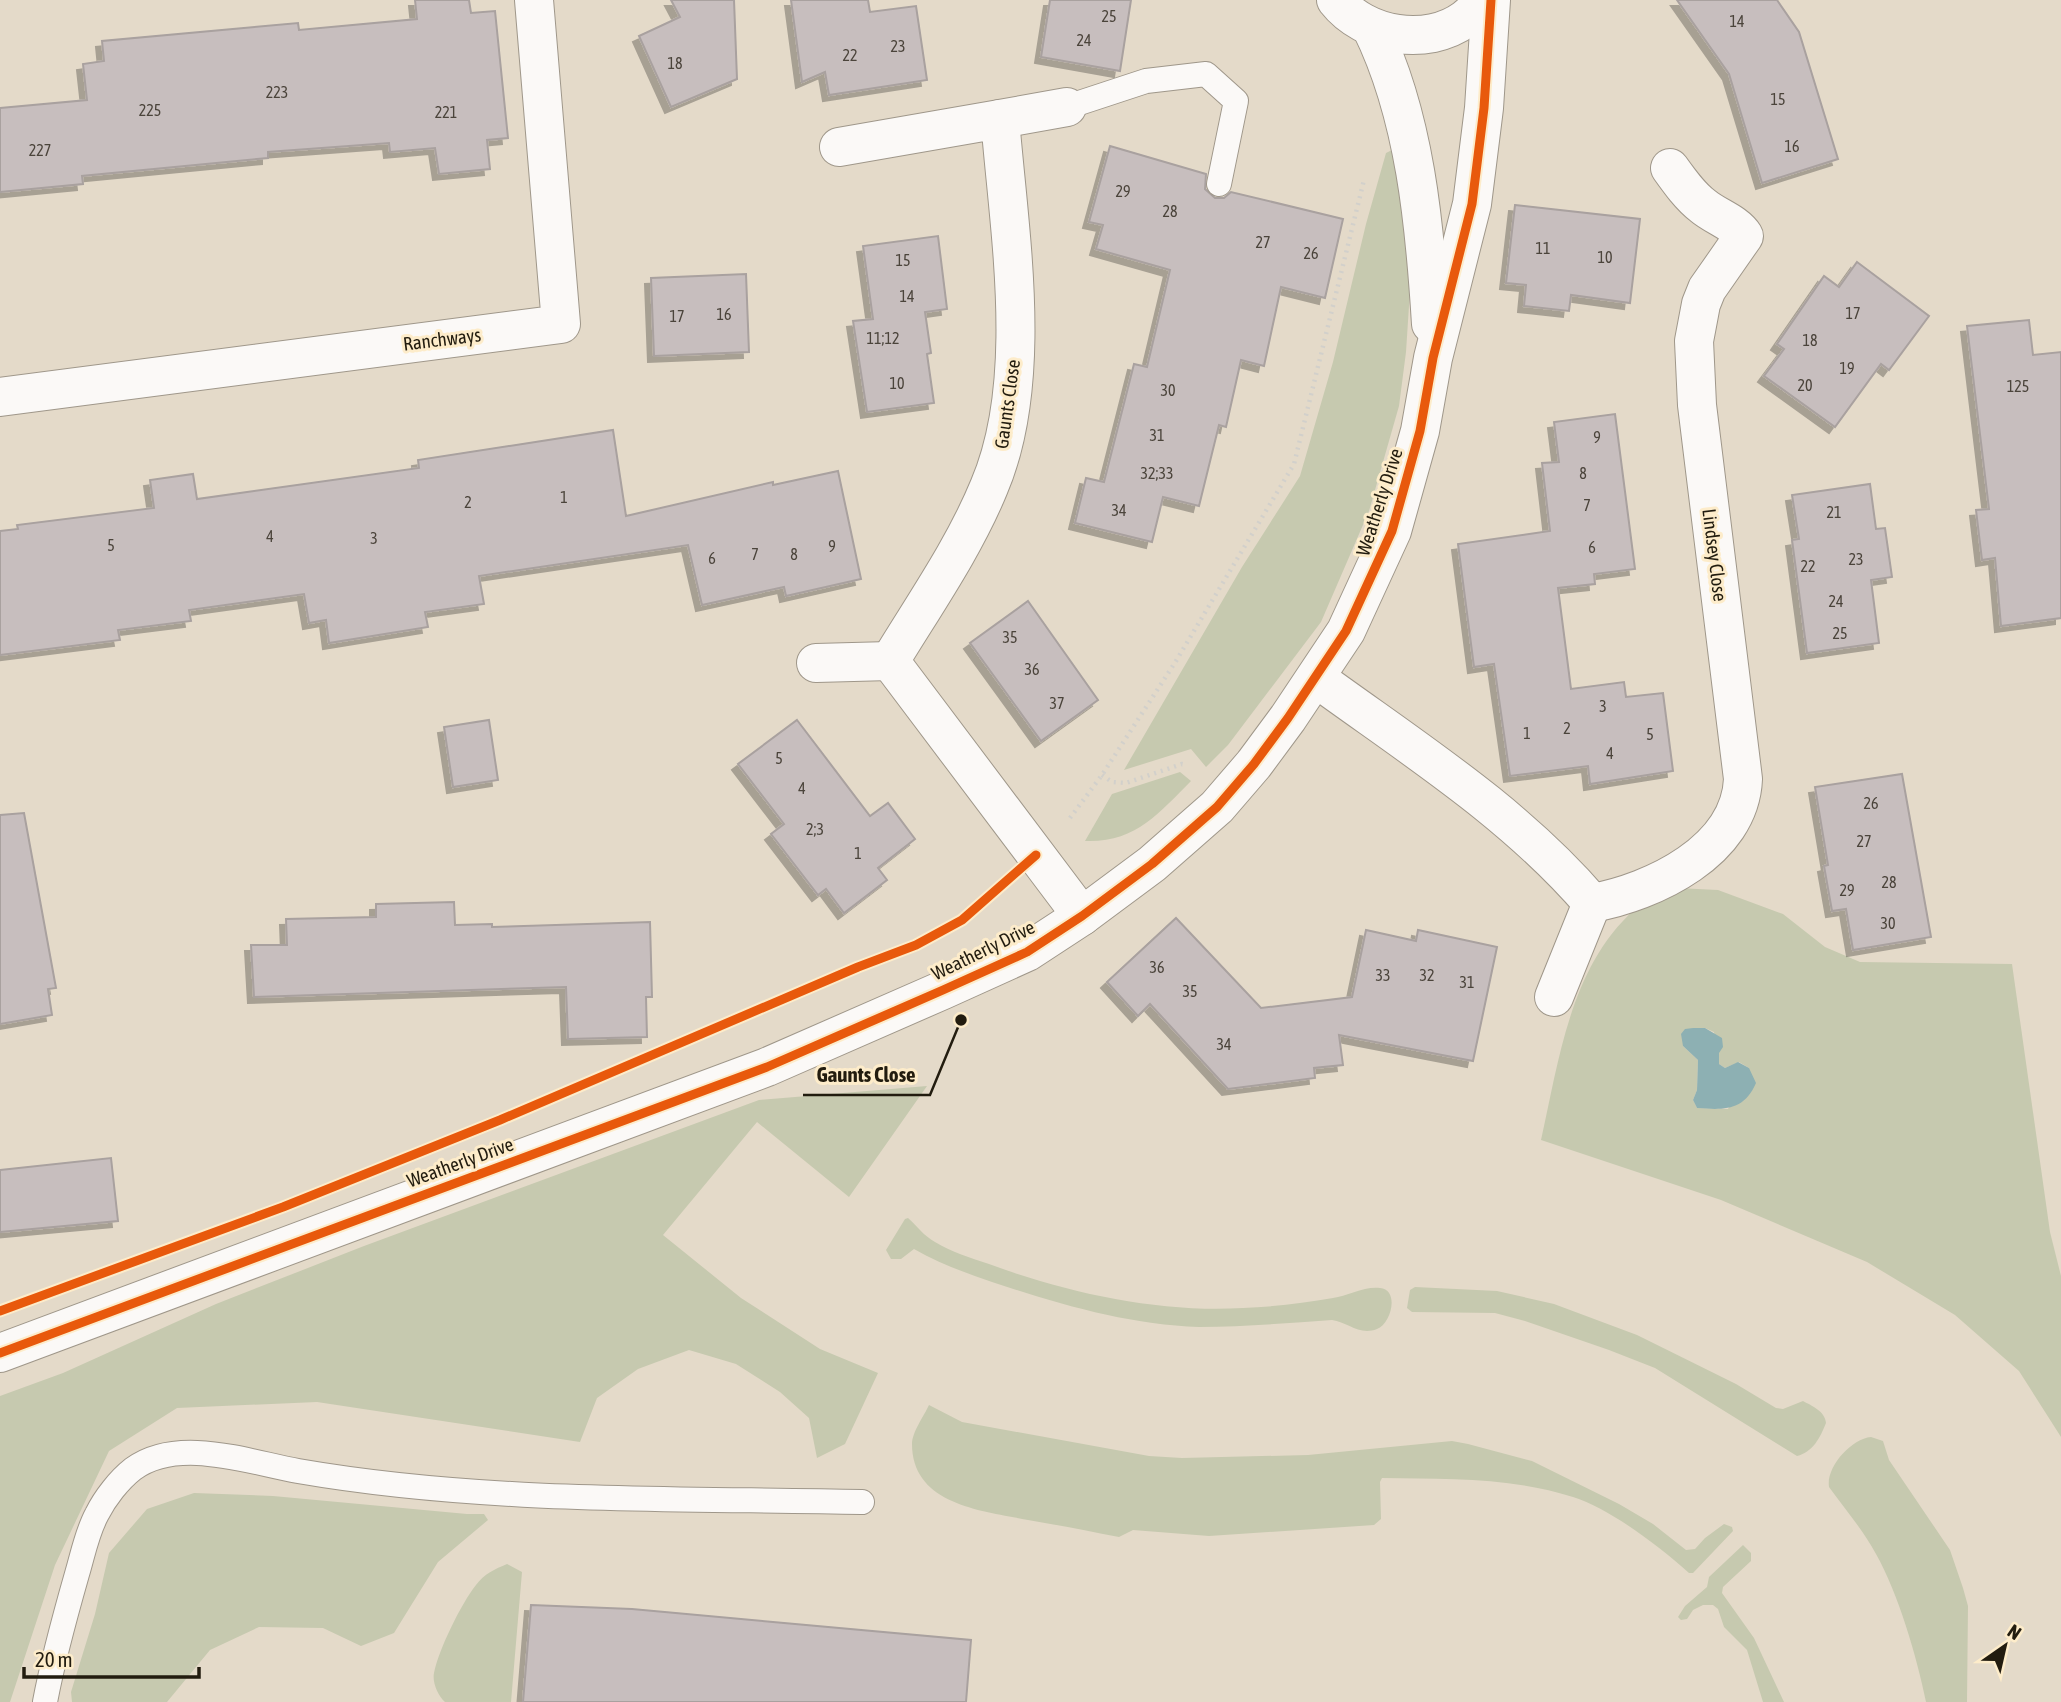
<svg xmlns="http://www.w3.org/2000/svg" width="2061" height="1702" viewBox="0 0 2061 1702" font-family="'Asap Condensed',sans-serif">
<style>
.green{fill:#c6c9af;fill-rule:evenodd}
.water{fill:#8db0b3}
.building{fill:#c7bebe;stroke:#a9a19f;stroke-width:2;filter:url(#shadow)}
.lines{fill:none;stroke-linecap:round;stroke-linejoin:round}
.service-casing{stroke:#9f978a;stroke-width:26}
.minor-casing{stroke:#9f978a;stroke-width:40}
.tertiary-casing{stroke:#9f978a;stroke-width:40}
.path{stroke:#d2d0cb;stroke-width:4.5;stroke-dasharray:2 5;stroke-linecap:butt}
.service{stroke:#fbf9f7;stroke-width:24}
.minor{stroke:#fbf9f7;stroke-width:38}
.tertiary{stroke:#fbf9f7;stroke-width:38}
.cycleway-casing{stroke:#fdecca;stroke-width:13}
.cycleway{stroke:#e8590c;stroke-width:9}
.labels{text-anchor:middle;stroke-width:6;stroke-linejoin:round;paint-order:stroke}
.number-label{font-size:16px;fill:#4b443b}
.street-label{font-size:19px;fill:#221c0f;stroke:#fdecca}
.leader{fill:none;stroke:#221c0f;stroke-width:2.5}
.callout-dot{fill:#221c0f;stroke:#fdecca;stroke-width:2.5}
.callout-label{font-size:21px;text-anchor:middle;font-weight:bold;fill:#221c0f;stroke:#fdecca;stroke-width:6;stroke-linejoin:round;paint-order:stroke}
</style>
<defs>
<filter id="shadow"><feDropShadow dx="-6" dy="6" stdDeviation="0" flood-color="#0004"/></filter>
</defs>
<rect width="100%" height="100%" fill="#e4dac9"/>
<g class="green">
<path d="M1396,148L1411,275L1406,352L1399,406L1369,511L1321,622L1228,745L1206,767L1191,749L1124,770L1242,567L1300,476L1333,362L1366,224L1386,153Z"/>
<path d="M1180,772L1191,781C1158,814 1135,843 1085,841L1112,794Z"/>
<path d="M1677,888L1718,890L1783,914L1825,947L1860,962L2012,964L2050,1232L2061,1276V1437L2019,1371L1955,1315L1867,1262L1721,1200L1541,1140C1559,1060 1570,968 1634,910C1645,900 1664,895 1677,888ZM1693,1028H1705L1714,1032L1719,1064L1725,1068L1739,1062L1749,1068L1728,1109L1697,1108L1693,1100L1697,1090L1698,1060L1683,1046Z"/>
<path d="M927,1086L849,1197L757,1122L663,1235L741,1298L820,1349L878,1373L845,1444L817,1458L809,1418L780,1392L736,1364L689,1350L638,1369L597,1398L580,1442L317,1402L177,1408L109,1451L55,1565L10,1702H0V1396L63,1373L216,1304L364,1246L759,1100Z"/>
<path d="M908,1218C917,1226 924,1236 935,1242C951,1252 971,1258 989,1264C1067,1293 1160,1313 1243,1308C1273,1307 1304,1303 1333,1298C1347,1296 1365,1286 1380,1288C1400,1290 1391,1324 1377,1329C1359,1336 1348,1322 1332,1320C1288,1323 1243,1327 1199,1327C1129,1325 1058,1304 992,1282C966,1273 938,1263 914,1249L901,1259H891L886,1250L905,1219Z"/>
<path d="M1415,1287L1497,1291L1554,1304L1637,1335L1736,1384L1776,1408L1783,1409L1803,1401C1812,1406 1825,1411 1826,1423C1820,1438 1813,1452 1797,1456L1655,1368L1609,1350L1525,1321L1495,1313L1412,1312L1407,1308L1410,1290Z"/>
<path d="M929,1405L962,1422L1149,1456L1182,1458L1308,1455L1452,1441L1468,1444L1532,1461L1619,1504L1653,1524L1686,1550L1695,1549L1705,1538L1724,1524L1732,1527L1733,1531L1693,1573H1689C1660,1547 1611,1509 1573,1497C1511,1477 1447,1479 1382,1478L1380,1482L1381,1519L1374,1525L1209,1536L1133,1530L1119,1537C1088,1531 1058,1525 1028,1520C983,1511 912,1505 912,1444C912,1432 924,1416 929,1405Z"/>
<path d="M1871,1437L1883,1441L1889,1460L1950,1550L1963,1588L1968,1606L1967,1702H1926C1917,1657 1898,1593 1876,1554C1863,1530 1845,1509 1829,1487C1826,1467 1851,1439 1871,1437Z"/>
<path d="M194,1493L273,1496L467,1514H484L488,1520L438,1562L394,1633L361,1646L323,1628L259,1627L210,1650L167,1702H72L71,1692L95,1614L109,1553L147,1509Z"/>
<path d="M1743,1545L1751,1553V1561L1723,1587L1722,1593L1754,1638L1784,1702H1763L1747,1650L1724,1627L1718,1609L1713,1605H1703L1693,1610L1687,1619L1681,1620L1678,1617L1685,1606L1707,1587L1709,1577Z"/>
<path d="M507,1564L522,1572L511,1702H445C438,1696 432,1682 434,1673C439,1649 461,1604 476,1585C484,1574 495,1569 507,1564Z"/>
</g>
<path class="water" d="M1693,1028H1705L1722,1038L1723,1047L1719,1053V1064L1725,1068L1738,1062L1749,1068L1756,1083C1744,1111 1724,1110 1697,1108L1693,1100L1697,1090L1698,1060L1683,1046L1681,1034L1685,1029Z"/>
<g class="building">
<path d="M415,0H469L471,13L495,11L508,138L487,140L490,169L439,174L435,148L390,152L389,143L268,152V158L82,176L83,184L0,192V108L87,100L83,64L104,61L102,41L298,23L299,30L417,19Z"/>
<path d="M671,0H734L737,79L671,107L639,36L680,17Z"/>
<path d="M791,0H868L870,12L916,6L927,80L829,95L825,72L802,82Z"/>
<path d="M1050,0H1131L1120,71L1041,57Z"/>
<path d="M1677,0H1777L1799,32L1838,159L1762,183L1729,74Z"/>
<path d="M1110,146L1206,174L1205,189L1215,198H1224L1231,192L1343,219L1325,298L1281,287L1264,366L1241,360L1226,427L1219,425L1199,506L1163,497L1152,542L1075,523L1086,478L1104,482L1134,364L1147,367L1170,270L1096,249L1103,225L1089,222Z"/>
<path d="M1515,205L1640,219L1630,303L1571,295L1569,311L1524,306L1526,285L1506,283Z"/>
<path d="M938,236L947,309L925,312L931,353L927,354L934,403L867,412L853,321L873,319L863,246Z"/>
<path d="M1857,262L1929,316L1889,370L1881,364L1835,427L1764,376L1784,349L1777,344L1824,276L1839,287Z"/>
<path d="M746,274L749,352L654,356L651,278Z"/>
<path d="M2029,320L2033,355L2061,352V618L2001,626L1995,558L1982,560L1976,510L1989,509L1967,326Z"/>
<path d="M1615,414L1635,569L1594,574L1595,584L1558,588L1571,689L1624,682L1626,697L1663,693L1673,771L1590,784L1588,766L1510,776L1494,664L1474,667L1458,544L1550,531L1542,463L1559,462L1554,422Z"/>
<path d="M613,430L626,516L773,482V485L838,471L861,579L786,596L784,587L702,605L688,545L479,576L484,604L425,612L428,627L329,643L326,620L309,623L304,594L189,610L191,621L118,630L120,640L0,655V531L18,529L17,525L154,508L150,480L193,474L197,499L419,468L418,460Z"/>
<path d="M1870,484L1876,529L1885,528L1892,577L1871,580L1879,643L1807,653L1792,540L1799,539L1792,495Z"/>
<path d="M1028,601L1098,700L1041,741L970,643Z"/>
<path d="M489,720L498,780L453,787L444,727Z"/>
<path d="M797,720L870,816L888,803L915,839L878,868L887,880L844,913L826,889L818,895L771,834L784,824L738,764Z"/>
<path d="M1902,774L1931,937L1853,950L1846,909L1832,911L1824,866L1828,865L1815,787Z"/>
<path d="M24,813L56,988L48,989L52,1015L0,1024V815Z"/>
<path d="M454,902L455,925L492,924V927L650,922L652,997H646L647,1037L568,1039L566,987L254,997L251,945H287L286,919L376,917V904Z"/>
<path d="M1176,918L1261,1008L1352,997L1366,930L1416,941L1418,930L1497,947L1473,1061L1339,1035L1343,1065L1314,1068L1315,1078L1228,1089L1150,1004L1138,1016L1107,982Z"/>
<path d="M111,1158L118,1221L0,1232V1170Z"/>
<path d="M531,1605L632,1609L971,1640L966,1702H523Z"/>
</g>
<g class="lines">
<defs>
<g id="service">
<path d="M1067,107L1146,81L1206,74L1236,101L1219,184"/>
<path d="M45,1702C53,1659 65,1616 77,1574C83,1554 87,1532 97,1514C105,1498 119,1480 133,1469C178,1436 248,1462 298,1471C483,1503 673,1498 862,1502"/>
</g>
<g id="minor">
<path d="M1000,119L1067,107"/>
<path d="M839,147L1000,119C1009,232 1035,380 989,487C964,548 924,605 890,661L1082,916"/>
<path d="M0,397L561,324L534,0"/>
<path d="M816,663L890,661"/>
<path d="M1316,678C1412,748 1514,812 1592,903C1653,892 1740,851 1743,779L1697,405L1694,341L1701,304L1707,289L1744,236C1735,222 1716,217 1703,206C1690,196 1680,182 1670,168"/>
<path d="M1554,997L1592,903"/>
</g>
<g id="tertiary">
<path d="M1336,0C1365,37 1427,47 1465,19C1473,13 1479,6 1486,0"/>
<path d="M1371,27C1415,116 1425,226 1431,324"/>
<path d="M0,1353L767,1067L943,990L1027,952L1082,916L1152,864L1217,807L1254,764L1288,718L1346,631L1392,531L1420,431L1433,358L1472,204L1484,108L1491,0"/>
</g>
</defs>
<use href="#service" class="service-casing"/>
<use href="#minor" class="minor-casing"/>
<use href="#tertiary" class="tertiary-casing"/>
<g class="path">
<path d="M1102,775L1112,782L1126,783L1182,764L1187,765"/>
<path d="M1070,818L1102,775L1176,661L1294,464L1364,180"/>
</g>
<use href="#service" class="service"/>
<use href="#minor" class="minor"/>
<use href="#tertiary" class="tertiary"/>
<defs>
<g id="cycleway">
<path d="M0,1311L283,1207L500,1120L858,967L916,945L962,920L1036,855"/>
<path d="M0,1353L767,1067L943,990L1027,952L1082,916L1152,864L1217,807L1254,764L1288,718L1346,631L1392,531L1420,431L1433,358L1472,204L1484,108L1491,0"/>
</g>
</defs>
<use href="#cycleway" class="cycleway-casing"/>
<use href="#cycleway" class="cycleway"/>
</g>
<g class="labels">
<g class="number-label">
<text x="1109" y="22">25</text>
<text x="1737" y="27">14</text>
<text x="1084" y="46">24</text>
<text x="898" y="52">23</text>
<text x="850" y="61">22</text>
<text x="675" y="69">18</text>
<text x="277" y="98">223</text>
<text x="1778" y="105">15</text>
<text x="150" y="116">225</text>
<text x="446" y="118">221</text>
<text x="1792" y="152">16</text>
<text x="40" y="156">227</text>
<text x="1123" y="197">29</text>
<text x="1170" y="217">28</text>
<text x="1263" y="248">27</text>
<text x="1543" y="254">11</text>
<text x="1311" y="259">26</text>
<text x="1605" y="263">10</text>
<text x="903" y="266">15</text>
<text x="907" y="302">14</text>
<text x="1853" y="319">17</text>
<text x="724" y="320">16</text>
<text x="677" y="322">17</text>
<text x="883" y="344">11;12</text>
<text x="1810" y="346">18</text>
<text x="1847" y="374">19</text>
<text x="897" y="389">10</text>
<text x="1805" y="391">20</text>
<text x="2018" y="392">125</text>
<text x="1168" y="396">30</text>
<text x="1157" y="441">31</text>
<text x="1597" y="443">9</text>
<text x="1157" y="479">32;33</text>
<text x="1583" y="479">8</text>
<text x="564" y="503">1</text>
<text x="468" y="508">2</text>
<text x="1587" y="511">7</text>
<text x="1119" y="516">34</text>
<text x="1834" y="518">21</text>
<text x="270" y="542">4</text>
<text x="374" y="544">3</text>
<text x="111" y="551">5</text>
<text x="832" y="552">9</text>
<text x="1592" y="553">6</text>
<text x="755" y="560">7</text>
<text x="794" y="560">8</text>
<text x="712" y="564">6</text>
<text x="1856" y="565">23</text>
<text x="1808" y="572">22</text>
<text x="1836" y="607">24</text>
<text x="1840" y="639">25</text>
<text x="1010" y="643">35</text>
<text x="1032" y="675">36</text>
<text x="1057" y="709">37</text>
<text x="1603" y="712">3</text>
<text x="1567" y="734">2</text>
<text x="1527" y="739">1</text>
<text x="1650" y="740">5</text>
<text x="1610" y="759">4</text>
<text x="779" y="764">5</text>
<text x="802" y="794">4</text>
<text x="1871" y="809">26</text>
<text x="815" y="835">2;3</text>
<text x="1864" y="847">27</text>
<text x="858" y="859">1</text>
<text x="1889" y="888">28</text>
<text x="1847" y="896">29</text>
<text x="1888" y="929">30</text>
<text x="1157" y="973">36</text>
<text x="1383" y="981">33</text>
<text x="1427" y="981">32</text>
<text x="1467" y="988">31</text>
<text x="1190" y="997">35</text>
<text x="1224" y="1050">34</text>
</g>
<g class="street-label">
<text transform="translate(442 339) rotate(-7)" y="7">Ranchways</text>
<text transform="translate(1007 404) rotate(-82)" y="7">Gaunts Close</text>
<text transform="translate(1379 502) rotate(-72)" y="7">Weatherly Drive</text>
<text transform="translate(1715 555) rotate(83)" y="7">Lindsey Close</text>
<text transform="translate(983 950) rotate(-26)" y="7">Weatherly Drive</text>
<text transform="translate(460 1162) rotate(-20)" y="7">Weatherly Drive</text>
</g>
</g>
<path class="leader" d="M961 1020L930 1095H803"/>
<circle class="callout-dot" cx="961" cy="1020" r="7"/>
<g class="callout-label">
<text x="866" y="1082">Gaunts Close</text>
</g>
<g transform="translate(2005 1646) rotate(34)" stroke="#fdecca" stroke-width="5" paint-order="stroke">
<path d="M0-5L12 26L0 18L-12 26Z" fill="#221c0f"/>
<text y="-10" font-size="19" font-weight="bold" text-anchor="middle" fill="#221c0f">N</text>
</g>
<path d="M24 1667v10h175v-10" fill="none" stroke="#221c0f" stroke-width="3.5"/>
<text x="35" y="1667" font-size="21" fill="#221c0f" stroke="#fdecca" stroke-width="5" paint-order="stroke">20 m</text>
</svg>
